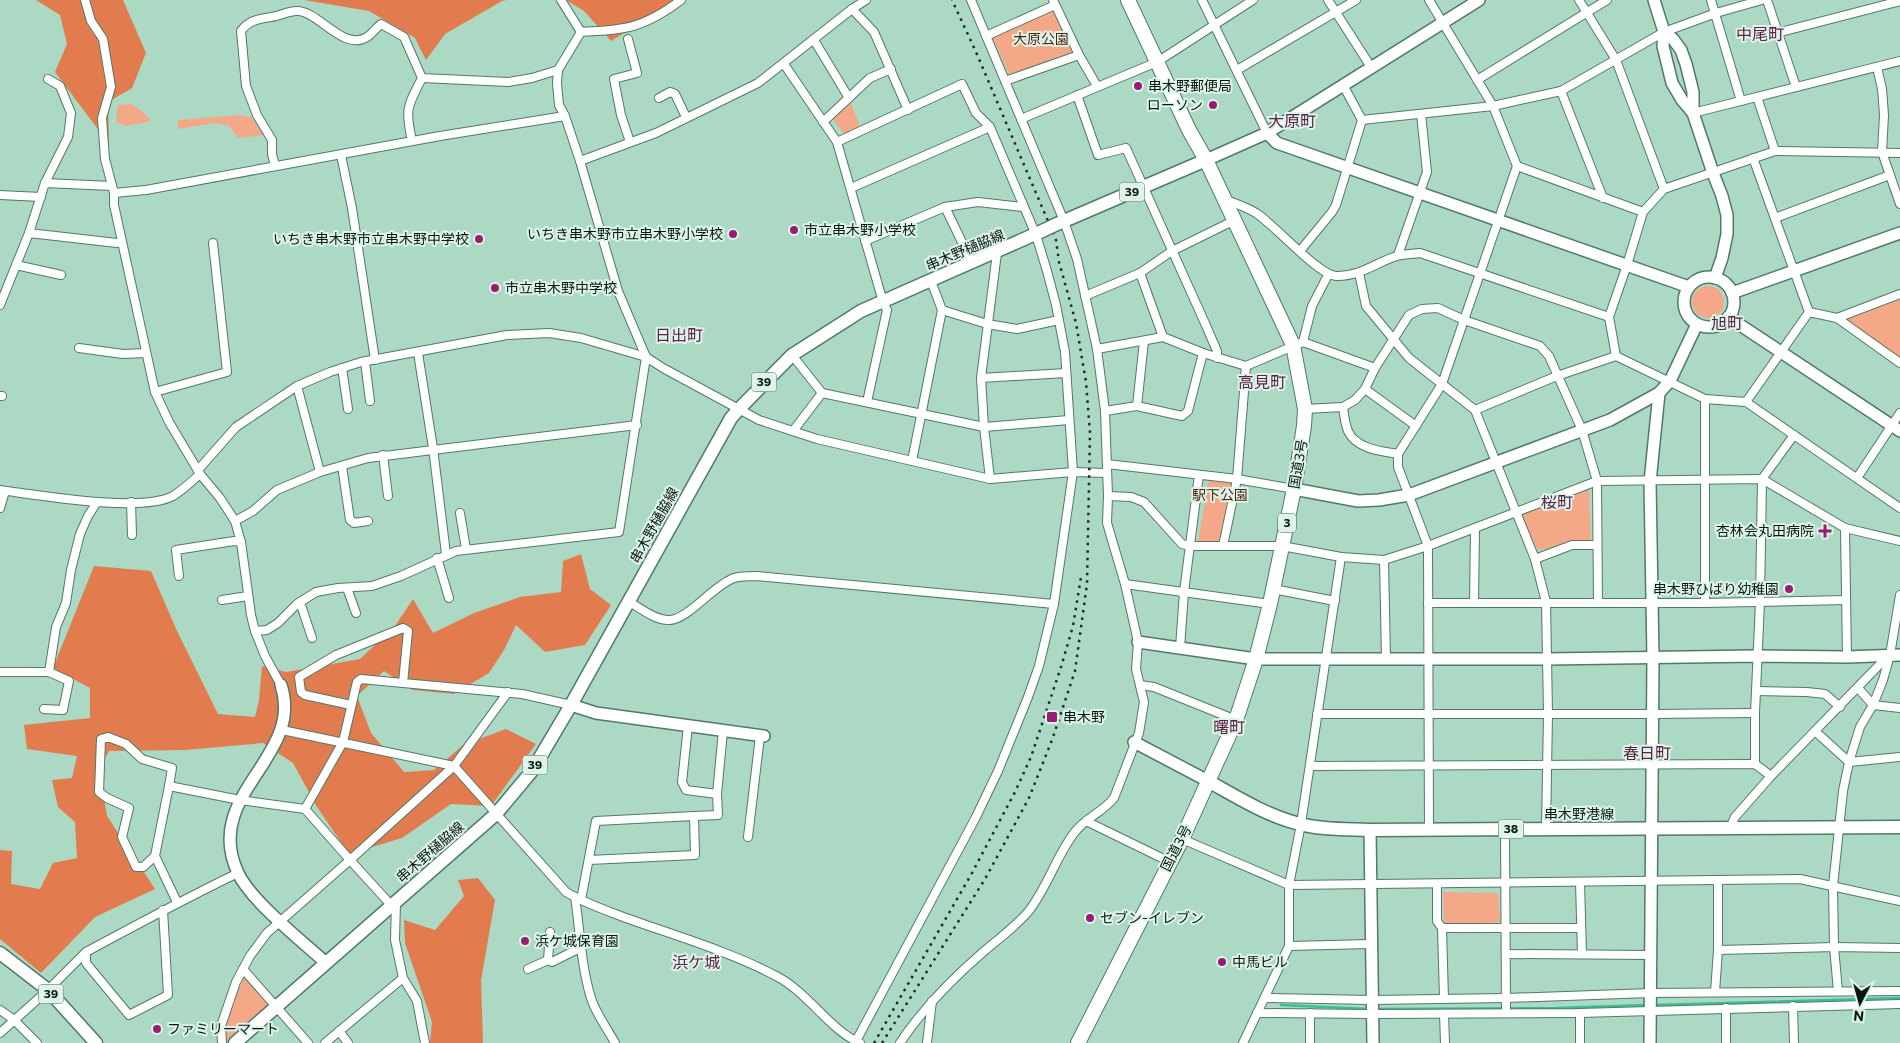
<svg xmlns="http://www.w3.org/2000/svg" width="1900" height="1043" viewBox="0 0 1900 1043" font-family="Commissioner,'Noto Sans JP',sans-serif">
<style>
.green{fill:#f4a888}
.forest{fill:#e27c4e}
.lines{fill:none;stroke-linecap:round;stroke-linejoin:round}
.stream{stroke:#35c28e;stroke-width:2.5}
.street-casing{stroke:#517a67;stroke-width:10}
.secondary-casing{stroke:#517a67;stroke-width:14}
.primary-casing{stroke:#517a67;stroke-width:15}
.highway-casing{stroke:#517a67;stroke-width:16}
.street{stroke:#fff;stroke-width:8}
.secondary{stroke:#fff;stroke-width:11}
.primary{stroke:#fff;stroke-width:12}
.highway{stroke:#fff;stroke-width:14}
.rail{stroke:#1a2e26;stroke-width:2.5;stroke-dasharray:2.5 5;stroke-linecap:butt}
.primary-bridge-casing{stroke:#517a67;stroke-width:15;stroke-linecap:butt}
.primary-bridge{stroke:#fff;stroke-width:12}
.poi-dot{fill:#991c73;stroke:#def4e9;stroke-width:2}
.labels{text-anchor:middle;stroke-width:4;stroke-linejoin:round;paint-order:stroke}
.shield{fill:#def4e9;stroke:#485a52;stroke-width:1}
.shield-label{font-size:12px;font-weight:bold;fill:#071811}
.park-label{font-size:14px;fill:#4d2412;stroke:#def4e9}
.poi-label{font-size:14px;fill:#071811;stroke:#def4e9;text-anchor:start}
.street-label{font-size:14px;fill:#071811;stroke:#def4e9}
.quarter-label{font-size:16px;fill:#5d2148;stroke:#def4e9}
</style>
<rect width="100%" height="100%" fill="#acd9c3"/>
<g class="green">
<path d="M1053,9L1074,51L1010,76L992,37Z"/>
<path d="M850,101L860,126L844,134L833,119Z"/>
<path d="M131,104L143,112L151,121L125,126L116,122L118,105Z"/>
<path d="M240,115L251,117L264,135L239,138L228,125L214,123L178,129V120Z"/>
<circle cx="1708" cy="302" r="16"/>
<path d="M1900,295V358L1842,318Z"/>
<path d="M1209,476L1231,477L1236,491L1226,540L1198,542Z"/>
<path d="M1586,488L1589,489L1591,543C1583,542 1575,540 1567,542C1550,546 1550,552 1531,548L1521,517L1523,513Z"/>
<path d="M1443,892L1498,893L1500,922L1444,925Z"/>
<path d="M244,977L268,1004L227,1040C222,1022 238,994 244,977Z"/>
</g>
<g class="forest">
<path d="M36,0H123L146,53L132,88L108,102L109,144L55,72L67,44L60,15Z"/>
<path d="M304,0H507L502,1L445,34L426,60L415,38L369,11Z"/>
<path d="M566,0H678L611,41L584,11Z"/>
<path d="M581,554L590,589L611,605L585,645L545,652L516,625L504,650L489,673L454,694L413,690L384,671L357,696L371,733L404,772L434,770L463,745L506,729L536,744L491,806L451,804L402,838L349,854L317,807L293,763L263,743L185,750L109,751L99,769L107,816L155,889L95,917L41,973L0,939V850L12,851L11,884L40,889L53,863L77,858L75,822L58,807L52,780L72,778L77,756L27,749L24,725L90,718V688L53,668L94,566L151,571L177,631L218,714L255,717L259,700L262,666L286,672L360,659L395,626L413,599L433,633L474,613L520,597L561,592L563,561Z"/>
<path d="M478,878L495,900L481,980L483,1043H430L432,1022L405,943L404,920L435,930L464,896L458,880Z"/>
</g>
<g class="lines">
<g class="stream">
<path d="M1281,1005L1369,1009"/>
<path d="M1655,1005L1900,998"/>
<path d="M1375,1009L1556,1008L1647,1005"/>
</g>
<defs>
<g id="street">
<path d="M85,0L91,21L103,39L111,87L102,118L105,159L114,193V205L155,392L169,422L200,474L220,498L235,521L241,542L251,615L255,631L265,656L281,685"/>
<path d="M561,0L581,32"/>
<path d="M1053,0L1079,55L1097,86"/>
<path d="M1202,0L1267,133"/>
<path d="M1328,0L1371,67"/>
<path d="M1429,0L1493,106L1517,166L1442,384L1398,454V467L1428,546L1429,830"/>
<path d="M1579,0L1616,60L1664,189"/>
<path d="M1711,0L1741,101"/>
<path d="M1767,0L1796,87"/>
<path d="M852,9L874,32L908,110"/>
<path d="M581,32C595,31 610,31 624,28C644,25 665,12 681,0"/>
<path d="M1777,33L1900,1"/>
<path d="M986,36L1055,5"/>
<path d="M628,39L637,73L614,79L621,115L630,142"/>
<path d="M814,40L849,98"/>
<path d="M784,64L837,142L883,302L887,310L867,402"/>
<path d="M1877,67L1882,89L1884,115L1882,152L1900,204"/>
<path d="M1237,70L1356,0"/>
<path d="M1477,80L1607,0"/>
<path d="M1005,81L1079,55"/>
<path d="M1561,91L1603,198"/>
<path d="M1077,95L1098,155L1126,148L1204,321L1217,351V358"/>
<path d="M1757,97L1775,151"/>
<path d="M659,98L670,92L675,94L686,117"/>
<path d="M1693,113L1900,61"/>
<path d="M1021,119L1157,62L1253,0"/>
<path d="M1362,120L1493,106L1561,91L1664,32L1716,13L1762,0"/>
<path d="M823,122L870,78L891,69"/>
<path d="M412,141C405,109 407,107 422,78"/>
<path d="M837,142L962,84L976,113L990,127L1036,235L1047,271L1056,305L1065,352L1073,472L1054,604L1039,666L1028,697L998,771L976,817L855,1043"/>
<path d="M341,155L352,208L375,360"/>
<path d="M1753,158L1809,312"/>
<path d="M580,161L656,133L758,83L852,9L866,0"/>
<path d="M275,166L272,154V140L257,115L246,86L241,31C249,20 259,19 271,17C280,16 290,10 298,11C319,12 344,52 367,37C372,34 376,28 381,24L404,37L422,78L508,82L532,78L558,70"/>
<path d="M1517,166L1643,212"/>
<path d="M45,183L68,137L71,113L60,86L48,79"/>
<path d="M851,188L990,127"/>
<path d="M114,193L146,190L440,136L565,116"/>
<path d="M0,195L41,197"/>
<path d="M1224,199C1234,203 1247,207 1256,213C1275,225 1318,275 1336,276C1359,277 1377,262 1397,256C1404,254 1413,254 1420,253L1609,317"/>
<path d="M945,207L972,263"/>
<path d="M1775,218L1890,175"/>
<path d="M29,233L117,243"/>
<path d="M865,241L945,207L978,202L1023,207"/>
<path d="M1300,251L1332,212L1336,205L1362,120L1343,85"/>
<path d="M1398,255L1427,172L1421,114"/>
<path d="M16,265L61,275"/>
<path d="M1140,273L1163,337"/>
<path d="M1359,273L1366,306L1409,358L1475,410L1535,559L1546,602L1548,714L1546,829"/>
<path d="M1085,296L1140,273L1172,251L1233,221"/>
<path d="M0,305L29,233L45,183L112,186"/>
<path d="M942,310L987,324L1017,329L1059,320"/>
<path d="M1809,312L1837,318L1900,363"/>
<path d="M1837,318L1900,294"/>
<path d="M1303,342L1375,368"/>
<path d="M79,348L123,354L146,353"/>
<path d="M1097,349L1163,337L1203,353L1246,366L1303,342L1312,306L1328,275"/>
<path d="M418,353L433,448L446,554"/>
<path d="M792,355L822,393L984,427L1069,420"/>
<path d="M1616,356L1609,317L1627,265L1643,212L1664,189L1775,151L1900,153"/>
<path d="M365,362L370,401"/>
<path d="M342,368L348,409"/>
<path d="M981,378L1066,373"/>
<path d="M297,386L320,472"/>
<path d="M1365,389L1416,426"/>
<path d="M155,392L227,372L213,243"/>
<path d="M0,396H2"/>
<path d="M1705,399V603"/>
<path d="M1746,402L1809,312"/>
<path d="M1137,406L1144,341"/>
<path d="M1343,407C1344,415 1345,424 1348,431C1356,449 1381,451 1398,454"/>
<path d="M1305,409L1343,407L1355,400L1365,389L1375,368L1409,315L1422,309L1438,308L1464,320L1540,346L1549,356L1582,430L1597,481L1598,603"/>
<path d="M1475,410L1557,376L1616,356L1705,399L1746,402L1900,508"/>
<path d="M1105,411L1137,406L1182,416L1188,411L1203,353"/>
<path d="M793,431L822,393"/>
<path d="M383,455L388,496"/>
<path d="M912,461L942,310L931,281"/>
<path d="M1107,464L1237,479L1294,489"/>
<path d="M342,466L350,520L354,523L368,521"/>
<path d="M198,470L236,427L297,386L330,372L361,362L507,335L549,333L581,338L646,357L663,368L759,420L817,439L990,479L1073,472L1107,473"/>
<path d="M1857,478L1900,413"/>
<path d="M990,479L984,427L981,378L997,253"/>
<path d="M0,490C38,495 141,513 173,496C183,490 192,481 200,474"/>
<path d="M1108,496L1131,497L1144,502L1182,544L1190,546H1282L1341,557L1384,560L1428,546L1597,481L1762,479L1845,528L1900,541"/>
<path d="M131,502L132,535"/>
<path d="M0,508L5,491"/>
<path d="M460,513L466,549"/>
<path d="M235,521L253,511L277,490L320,472L368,458L637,425"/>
<path d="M1845,528L1847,657"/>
<path d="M1223,546L1237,479L1246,366"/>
<path d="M437,558L449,598"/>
<path d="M1535,559L1572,545H1597"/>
<path d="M1384,560L1386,659"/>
<path d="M179,576L176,550L234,541L241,542"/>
<path d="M1125,584L1270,604"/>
<path d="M347,588L356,613"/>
<path d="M1273,589L1335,601"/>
<path d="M222,600L248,596"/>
<path d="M628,601C640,608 656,621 670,620C688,619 714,585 734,578C740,576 750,576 757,576L1054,604"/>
<path d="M300,602L312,638"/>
<path d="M1428,603H1705L1846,600"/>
<path d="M1474,603L1475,528"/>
<path d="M255,631L267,630L278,623L297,604L316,592L338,588L372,586L401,576L456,551L619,532L646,357L618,291L580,161L565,116L559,105L557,83L558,70L581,32"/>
<path d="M1180,648L1184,592L1199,475"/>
<path d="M0,672H49L56,627L66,603L71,570L80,534L88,516L97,502"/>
<path d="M1140,685L1154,687L1236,720"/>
<path d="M1858,688L1873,705L1900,708"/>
<path d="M1756,691L1807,692L1825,694L1840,707"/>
<path d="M508,692L454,766L566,892C586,904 608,911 629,919C679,937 731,952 778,977C808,993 831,1031 860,1043"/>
<path d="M351,705L305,695L301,692L299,677L336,655L403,628L408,631L403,683L522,694L571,705"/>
<path d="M44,709L63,710L69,681L49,672"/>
<path d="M1317,714H1651L1755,713"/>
<path d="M688,726L682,782L686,790L717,794"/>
<path d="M282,730L454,766"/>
<path d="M1816,732L1849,762L1900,757"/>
<path d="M1755,764V713L1760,602L1762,479L1794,435"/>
<path d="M1310,766L1755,764L1771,776"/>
<path d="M305,809L343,742L357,682L361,679L403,683"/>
<path d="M694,816L718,815L717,794L723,731"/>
<path d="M1086,821L1170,862"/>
<path d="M1730,828L1735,817L1771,776L1888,656"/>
<path d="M1505,829L1506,1013"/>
<path d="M748,837L760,736"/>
<path d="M1182,839L1289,885L1800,879L1900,901"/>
<path d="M155,856L143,867H136L122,837L129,808L107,798L99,792L101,739L108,737L126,744L142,759L172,768L169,786"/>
<path d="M1580,882L1582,954"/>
<path d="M1437,884V921L1442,928L1444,999"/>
<path d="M575,897C580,930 581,966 591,998C596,1014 607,1028 615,1043"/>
<path d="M581,900L596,821L694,816L695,855L589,860"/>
<path d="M396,901L395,940L403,978L417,1001L425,1043"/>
<path d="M177,902L155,856L169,786L240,800L305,809L350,860L454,766"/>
<path d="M163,910L168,995L129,1015L86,963V952C136,925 186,898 238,873"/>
<path d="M1442,928H1581"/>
<path d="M550,932L548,960L552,962L582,947"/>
<path d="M1289,946L1371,944"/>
<path d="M1718,950L1834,947L1900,948"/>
<path d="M1506,954L1651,955"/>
<path d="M243,969L308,1043"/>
<path d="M528,969L548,960"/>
<path d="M1838,991L1834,947L1833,886L1843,791L1849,762L1860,727L1873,705L1883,680L1890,655L1900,595"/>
<path d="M1715,992L1718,950V881"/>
<path d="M1265,998L1372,1000L1507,998L1650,993L1900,991"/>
<path d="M1793,1006L1794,1043"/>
<path d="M1726,1008V1043"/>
<path d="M0,1010L13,1019L37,1043"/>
<path d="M1257,1013L1373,1014L1580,1013L1900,1004"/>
<path d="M1310,1013V1043"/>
<path d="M1444,1014L1445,1043"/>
<path d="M339,1031L348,1043"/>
<path d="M0,1033L48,990L86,952"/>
<path d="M222,1043L221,1026L236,982L250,956L267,933L350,860L391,905"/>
<path d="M325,1043L403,978"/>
<path d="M900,1043C923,1008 951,980 982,953C997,940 1015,927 1028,912C1047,888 1056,857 1074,833C1085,818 1103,812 1114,798L1139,733L1144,702L1136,669L1138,642L1125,584L1107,523L1108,496L1105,411L1097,349L1077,259L1064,221L971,0"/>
<path d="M927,1043L932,1001"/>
<path d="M1243,1043L1289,946V885L1301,824L1341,557"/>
<path d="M1580,1043V1013"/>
</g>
<g id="secondary">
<path d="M1654,0L1664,32L1663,46L1672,83L1682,100L1693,113"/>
<path d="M1664,32L1673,39L1681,50L1686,64L1693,92V113L1713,173L1722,196L1727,215V234L1722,258L1715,278"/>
<path d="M1267,133L1277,143L1689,287"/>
<path d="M1206,160L1267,133L1479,0"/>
<circle cx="1709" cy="302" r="25"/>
<path d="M1732,293L1900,233"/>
<path d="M1728,317L1900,431"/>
<path d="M1294,489L1358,501L1379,500L1409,495L1610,420L1659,393L1670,381L1697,324"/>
<path d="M1138,642L1256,659H1547L1756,656L1847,657L1900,655"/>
<path d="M281,685C305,758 201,794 238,873C251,901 302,941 326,963"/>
<path d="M571,705L596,713L764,736"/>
<path d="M1134,742L1208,781"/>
<path d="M1370,830L1373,1043"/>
<path d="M1650,1043L1653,658L1650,482L1659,393"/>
</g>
<g id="primary">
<path d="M1057,224L1206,160"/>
<path d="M1208,781C1237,797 1267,816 1300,824C1322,830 1347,829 1370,830L1900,827"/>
<path d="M0,953L48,990L96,1043"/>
<path d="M235,1043L496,814L532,771L571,705L731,418L738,410L792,355L861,311L1040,232"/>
</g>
<path id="highway" d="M1078,1043L1182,839L1236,720L1256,659L1270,604L1294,489L1304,426L1305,409L1293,345L1206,160L1189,130L1128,0"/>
</defs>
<use href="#street" class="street-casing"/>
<use href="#secondary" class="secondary-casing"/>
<use href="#primary" class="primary-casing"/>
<use href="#highway" class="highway-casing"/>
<use href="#street" class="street"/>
<use href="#secondary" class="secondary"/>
<use href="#primary" class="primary"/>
<use href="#highway" class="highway"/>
<g class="rail">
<path d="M874,1043L972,873L1015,792L1031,757L1061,667L1073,626L1081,577"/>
<path d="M882,1043L985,879L1029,798L1052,740L1075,671L1087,584L1090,433L1086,382L1076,323L1059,262L1056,240L976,52L952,0"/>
</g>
<defs>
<path id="primary-bridge" d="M1040,232L1057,224"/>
</defs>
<use href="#primary-bridge" class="primary-bridge-casing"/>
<use href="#primary-bridge" class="primary-bridge"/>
</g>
<g class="poi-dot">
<circle cx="1138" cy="86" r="5"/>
<circle cx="1213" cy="105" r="5"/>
<circle cx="794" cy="230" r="5"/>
<circle cx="733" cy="234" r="5"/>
<circle cx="479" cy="239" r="5"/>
<circle cx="495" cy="288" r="5"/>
<path d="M1822.5 523.5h5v5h5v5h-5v5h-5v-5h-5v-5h5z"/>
<circle cx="1789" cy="589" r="5"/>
<rect x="1046" y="711" width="12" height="12" rx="2.5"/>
<circle cx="1090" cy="918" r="5"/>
<circle cx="525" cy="941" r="5"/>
<circle cx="1222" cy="962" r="5"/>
<circle cx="157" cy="1029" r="5"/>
</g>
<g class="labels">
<g class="shield">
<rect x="1119.5" y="182.5" width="25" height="19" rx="4"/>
<rect x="751.5" y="372.5" width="25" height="19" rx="4"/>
<rect x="1278" y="513.5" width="18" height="19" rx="4"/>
<rect x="522.5" y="755.5" width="25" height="19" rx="4"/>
<rect x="1498.5" y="819.5" width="25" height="19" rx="4"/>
<rect x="38.5" y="984.5" width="25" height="19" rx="4"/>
</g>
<g class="shield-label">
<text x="1132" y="196">39</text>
<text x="764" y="386">39</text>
<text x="1287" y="527">3</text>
<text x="535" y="769">39</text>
<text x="1511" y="833">38</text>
<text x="51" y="998">39</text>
</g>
<g class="park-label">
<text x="1041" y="44">大原公園</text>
<text x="1220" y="500">駅下公園</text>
</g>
<g class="poi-label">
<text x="1148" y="91">串木野郵便局</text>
<text x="1203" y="110" text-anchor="end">ローソン</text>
<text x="804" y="235">市立串木野小学校</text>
<text x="723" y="239" text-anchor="end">いちき串木野市立串木野小学校</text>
<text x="469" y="244" text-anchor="end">いちき串木野市立串木野中学校</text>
<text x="505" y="293">市立串木野中学校</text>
<text x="1814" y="536" text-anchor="end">杏林会丸田病院</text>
<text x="1779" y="594" text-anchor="end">串木野ひばり幼稚園</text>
<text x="1063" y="722">串木野</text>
<text x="1100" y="923">セブン-イレブン</text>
<text x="535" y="946">浜ケ城保育園</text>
<text x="1232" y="967">中馬ビル</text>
<text x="167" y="1034">ファミリーマート</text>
</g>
<g class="street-label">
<text transform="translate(965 250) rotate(-23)" y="5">串木野樋脇線</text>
<text transform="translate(1298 464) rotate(-80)" y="5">国道3号</text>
<text transform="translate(654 525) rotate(-61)" y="5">串木野樋脇線</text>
<text x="1579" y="819">串木野港線</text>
<text transform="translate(1176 848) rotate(-63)" y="5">国道3号</text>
<text transform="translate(430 852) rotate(-41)" y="5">串木野樋脇線</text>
</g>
<g class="quarter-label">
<text x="1760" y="40">中尾町</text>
<text x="1292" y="127">大原町</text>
<text x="1727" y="329">旭町</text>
<text x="679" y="341">日出町</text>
<text x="1262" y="388">高見町</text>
<text x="1557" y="508">桜町</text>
<text x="1229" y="733">曙町</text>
<text x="1647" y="759">春日町</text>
<text x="696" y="968">浜ケ城</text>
</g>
</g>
<g transform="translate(1860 1003) rotate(186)" stroke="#def4e9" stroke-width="4" paint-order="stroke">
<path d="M0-4L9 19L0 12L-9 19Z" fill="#071811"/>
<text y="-8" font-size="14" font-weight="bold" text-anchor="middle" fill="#071811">N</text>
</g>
</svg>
